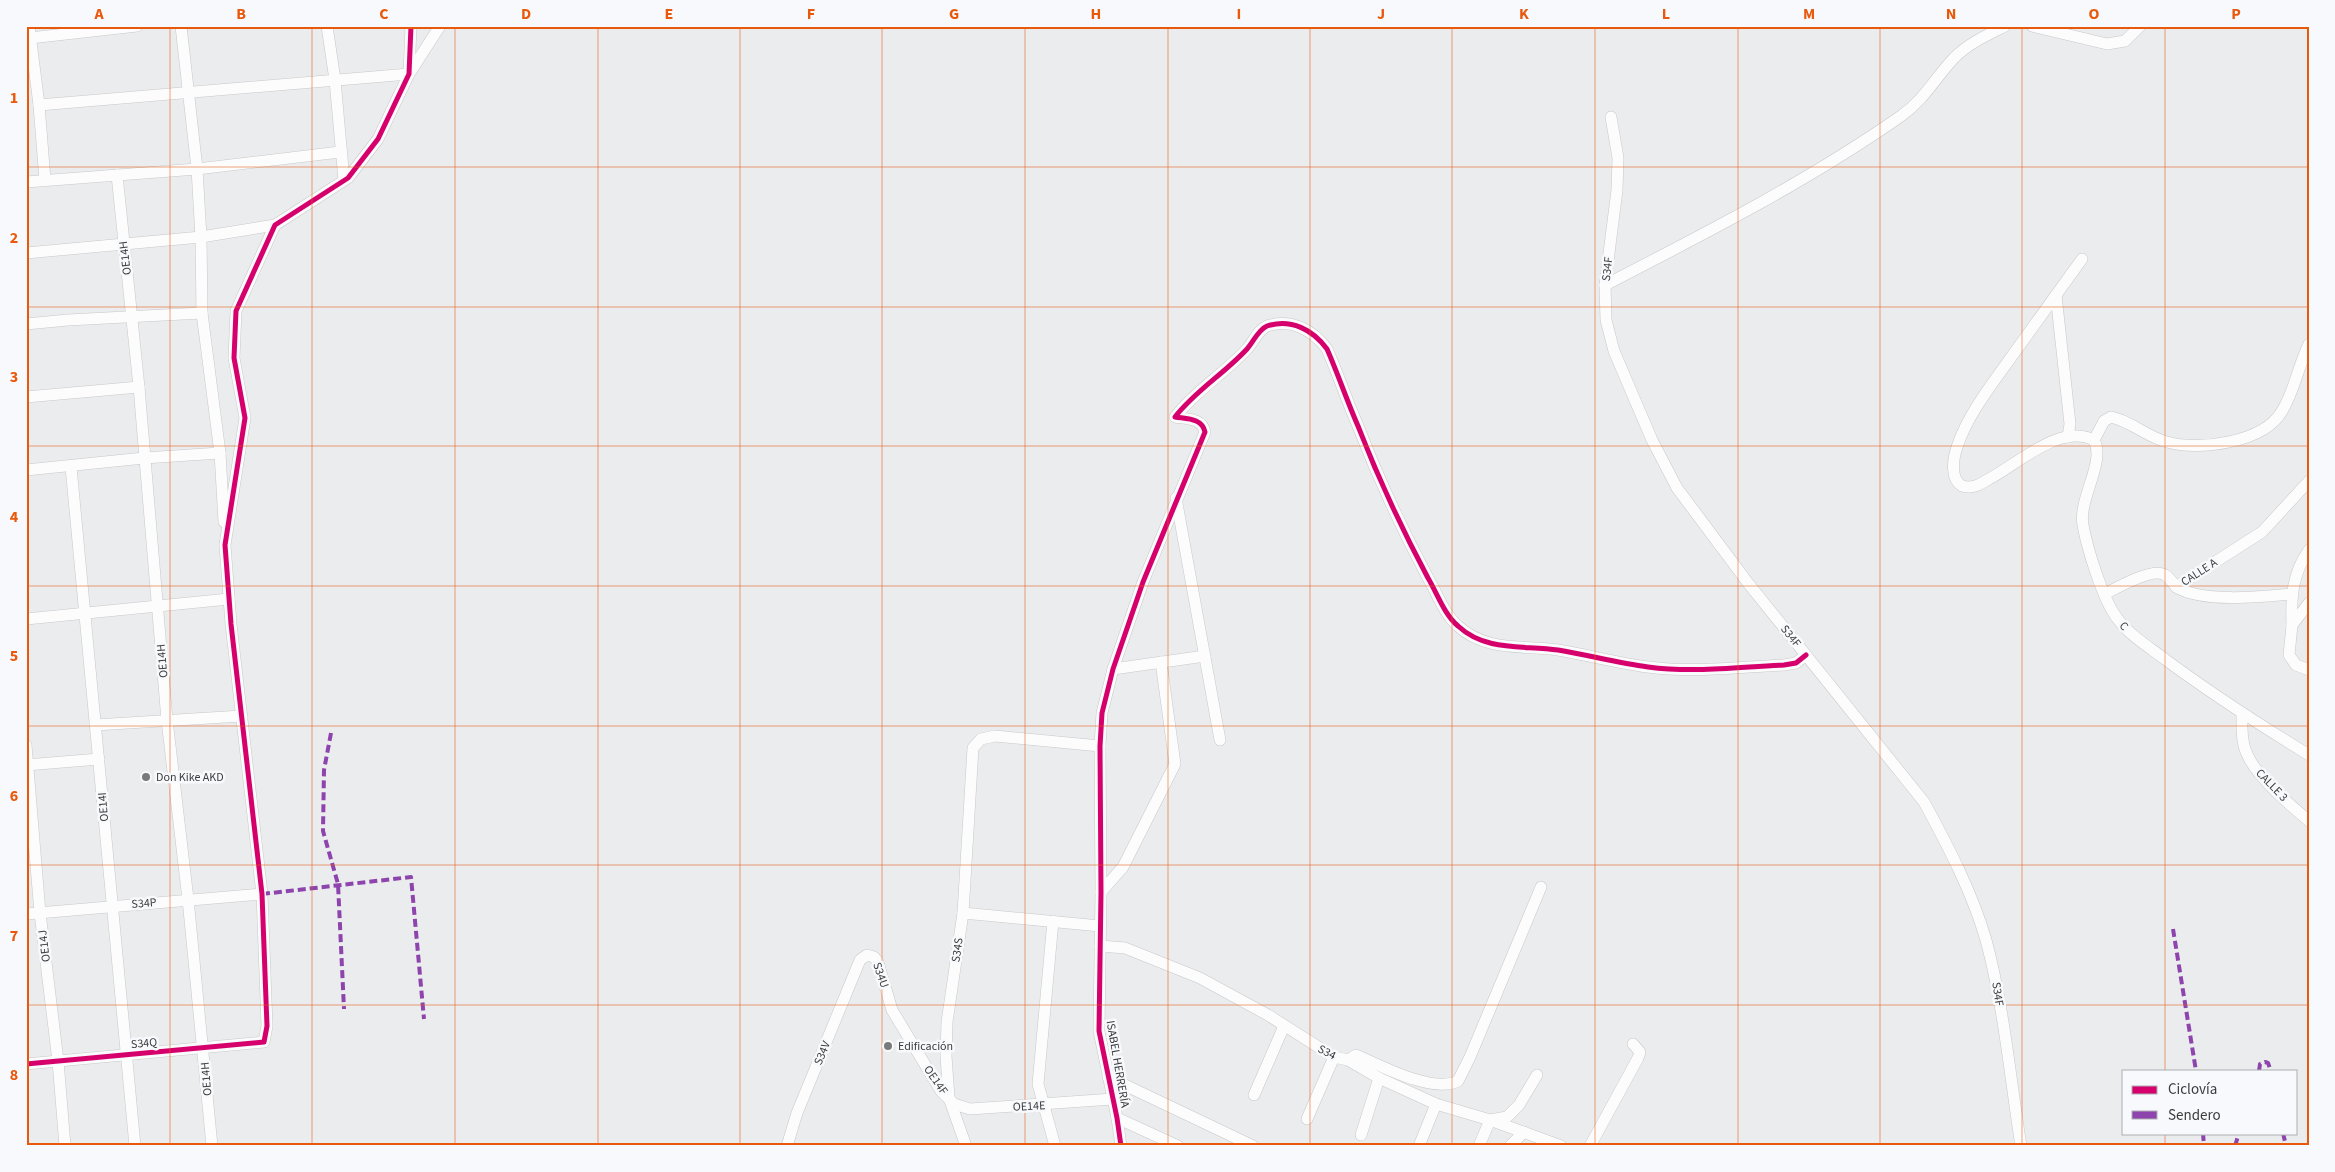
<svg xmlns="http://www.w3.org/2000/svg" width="2335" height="1172" viewBox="0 0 2335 1172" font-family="'Source Sans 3',sans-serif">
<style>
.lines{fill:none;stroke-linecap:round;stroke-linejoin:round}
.minor-casing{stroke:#c8c8ca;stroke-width:12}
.minor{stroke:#fcfcfc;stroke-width:11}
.quiet{stroke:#8e44ad;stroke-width:4;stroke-dasharray:8 4;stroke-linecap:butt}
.cycleway-casing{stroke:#f7f9fc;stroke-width:8}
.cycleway{stroke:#d6006c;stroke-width:5}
.grid{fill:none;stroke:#e8590c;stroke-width:1;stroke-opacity:0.55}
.poi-dot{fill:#797a7c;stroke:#f7f9fc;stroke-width:2}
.labels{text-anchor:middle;stroke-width:5;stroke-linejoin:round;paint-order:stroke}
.street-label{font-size:12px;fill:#3c3d3e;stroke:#f7f9fc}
.poi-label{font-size:12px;fill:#3c3d3e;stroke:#f7f9fc;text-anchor:start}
.neatline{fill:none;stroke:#e8590c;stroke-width:2}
.grid-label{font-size:16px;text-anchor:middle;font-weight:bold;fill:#e8590c}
</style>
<rect width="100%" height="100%" fill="#ebecee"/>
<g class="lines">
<defs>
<g id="minor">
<path d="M29,26L39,105L45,180"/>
<path d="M181,26L197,169L201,237L202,313L220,453L224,522"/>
<path d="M327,26L335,80L344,180"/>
<path d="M2032,26L2107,44L2125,41L2140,26"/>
<path d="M30,38L137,26"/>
<path d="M39,105L409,74L440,26"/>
<path d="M1611,117L1618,158L1617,190L1605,285L1606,320L1614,351L1652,440L1677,488L1748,583L1924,802C1948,846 1972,892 1986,940C2004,1007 2010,1077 2021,1146"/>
<path d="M117,175L139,387L167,720L188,899L212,1146"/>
<path d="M26,182L197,169L340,152"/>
<path d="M26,253L201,237L275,225"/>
<path d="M2082,259C2059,291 2036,323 2012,356C1992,384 1968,414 1957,447C1953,459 1950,479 1962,486C1972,489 1979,485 1987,480C2017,465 2059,423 2094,440C2106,462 2078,499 2083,525C2087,548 2103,600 2117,618C2129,635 2149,647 2166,660C2212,694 2260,725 2309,755"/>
<path d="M1605,285C1706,233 1808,181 1901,116C1925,99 1935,78 1954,58C1969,43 1987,35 2005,26"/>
<path d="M2056,295L2070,424L2068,437"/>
<path d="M26,324L68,320L202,313"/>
<path d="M26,397L139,387"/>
<path d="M2094,440L2104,421L2111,417C2131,421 2147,437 2167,442C2198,451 2264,443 2282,411C2295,390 2298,366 2309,344"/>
<path d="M71,467L135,1146"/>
<path d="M26,470L144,458L220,453"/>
<path d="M1176,498L1220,740"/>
<path d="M2105,594C2116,588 2153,567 2165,575C2169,577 2173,583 2176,587"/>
<path d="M2291,594C2260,597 2203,603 2176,587L2262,532L2309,481"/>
<path d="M2309,603L2292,625L2289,655L2296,665L2309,670"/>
<path d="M26,619L229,599"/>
<path d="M2292,625C2291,597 2292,574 2309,550"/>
<path d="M1113,669L1205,656"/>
<path d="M2242,713C2242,727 2241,743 2248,756C2258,778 2290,805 2309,821"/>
<path d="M95,725L242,716"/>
<path d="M26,745L40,913L58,1061L65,1146"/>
<path d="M26,765L99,759"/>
<path d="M1101,892L1123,867L1175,764L1161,662"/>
<path d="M963,913L1100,926"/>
<path d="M26,914L262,894"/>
<path d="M1053,921L1038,1084L1055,1146"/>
<path d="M1100,946L1125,948L1200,978L1268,1015L1334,1057L1348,1060L1379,1078L1436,1104L1490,1120L1561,1146"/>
<path d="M1348,1060L1356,1055C1380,1065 1432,1094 1458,1081L1470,1057L1541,887"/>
<path d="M26,1064L264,1042L267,1026L262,894L231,624L225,545L245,418L234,358L236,311L275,225L348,178L378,139L409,74L411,26"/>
<path d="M1108,1077L1253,1146"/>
<path d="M1254,1095L1284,1026"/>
<path d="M1117,1118L1178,1146"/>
<path d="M1307,1119L1334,1057"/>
<path d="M1361,1135L1379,1078"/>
<path d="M787,1146L797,1113L860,960L867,955L874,957L878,962L892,1010L941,1091L954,1104L970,1109L1113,1099"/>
<path d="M966,1146L949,1098L946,1056L947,1022L963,913L973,748L981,739L995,736L1100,746"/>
<path d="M1121,1146L1117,1118L1099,1031L1101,892L1100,746L1102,713L1113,669L1143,582L1205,432C1202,418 1187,419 1175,417C1195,391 1225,373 1247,349C1254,341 1258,330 1267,326C1291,318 1313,330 1327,349C1338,374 1347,401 1358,426C1377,475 1403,531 1428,578C1437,593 1444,614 1458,626C1486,652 1523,645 1558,650C1588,655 1618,663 1648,667C1694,673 1738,667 1784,665L1796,663L1806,655"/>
<path d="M1419,1146L1436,1104"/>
<path d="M1479,1146L1490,1120L1507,1117L1519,1105L1537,1075"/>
<path d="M1510,1146L1524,1132"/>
<path d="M1590,1146L1638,1058L1640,1052L1633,1044"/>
</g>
</defs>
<use href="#minor" class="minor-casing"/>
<use href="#minor" class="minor"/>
<g class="quiet">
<path d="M331,733L324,770L323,831L338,884L344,1009"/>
<path d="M262,894L411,877L424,1019"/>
<path d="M2173,929L2196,1071"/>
<path d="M2259,1071L2260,1064L2265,1062L2268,1063L2271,1071"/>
<path d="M2203,1133L2204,1146"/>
<path d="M2283,1133L2286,1146"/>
<path d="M2235,1146L2239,1133"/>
</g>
<defs>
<g id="cycleway">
<path d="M26,1064L264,1042L267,1026L262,894L231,624L225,545L245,418L234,358L236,311L275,225L348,178L378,139L409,74L411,26"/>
<path d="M1121,1146L1117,1118L1099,1031L1101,892L1100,746L1102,713L1113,669L1143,582L1205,432C1202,418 1187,419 1175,417C1195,391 1225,373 1247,349C1254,341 1258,330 1267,326C1291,318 1313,330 1327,349C1338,374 1347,401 1358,426C1377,475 1403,531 1428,578C1437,593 1444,614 1458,626C1486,652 1523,645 1558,650C1588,655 1618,663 1648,667C1694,673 1738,667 1784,665L1796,663L1806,655"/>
</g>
</defs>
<use href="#cycleway" class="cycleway-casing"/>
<use href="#cycleway" class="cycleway"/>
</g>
<path class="grid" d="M170,26V1146M312,26V1146M455,26V1146M598,26V1146M740,26V1146M882,26V1146M1025,26V1146M1168,26V1146M1310,26V1146M1452,26V1146M1595,26V1146M1738,26V1146M1880,26V1146M2022,26V1146M2165,26V1071M26,167H2309M26,307H2309M26,446H2309M26,586H2309M26,726H2309M26,865H2309M26,1005H2309M2165,1133V1146"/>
<g class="poi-dot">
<circle cx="146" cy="777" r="5"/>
<circle cx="888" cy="1046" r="5"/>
</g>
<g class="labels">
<g class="street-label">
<text transform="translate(125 258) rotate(-97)" y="4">OE14H</text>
<text transform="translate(1607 269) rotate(-84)" y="4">S34F</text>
<text transform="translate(2199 572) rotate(-33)" y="4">CALLE A</text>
<text transform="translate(2124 626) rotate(46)" y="4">C</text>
<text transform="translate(1791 636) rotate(51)" y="4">S34F</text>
<text transform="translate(162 661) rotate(-95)" y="4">OE14H</text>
<text transform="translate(2272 785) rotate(46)" y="4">CALLE 3</text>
<text transform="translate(103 807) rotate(-95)" y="4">OE14I</text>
<text transform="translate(144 903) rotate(-5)" y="4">S34P</text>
<text transform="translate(44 946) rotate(-97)" y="4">OE14J</text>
<text transform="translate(957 950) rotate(-82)" y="4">S34S</text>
<text transform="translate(881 975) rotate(71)" y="4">S34U</text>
<text transform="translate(1998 994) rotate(81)" y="4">S34F</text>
<text transform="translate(144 1043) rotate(-5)" y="4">S34Q</text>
<text transform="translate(1327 1052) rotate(28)" y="4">S34</text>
<text transform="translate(822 1053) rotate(-68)" y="4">S34V</text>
<text transform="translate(1118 1064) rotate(80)" y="4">ISABEL HERRERÍA</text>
<text transform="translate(206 1079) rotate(-95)" y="4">OE14H</text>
<text transform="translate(936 1080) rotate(55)" y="4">OE14F</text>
<text transform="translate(1029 1106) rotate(-3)" y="4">OE14E</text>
</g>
<g class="poi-label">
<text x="156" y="781">Don Kike AKD</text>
<text x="898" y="1050">Edificación</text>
</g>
</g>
<rect width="2335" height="1172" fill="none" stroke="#f7f9fc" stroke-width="55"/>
<rect x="2122" y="1070" width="175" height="65" fill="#f7f9fc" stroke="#acaeb0"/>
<rect x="2132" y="1086" width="25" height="8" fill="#d6006c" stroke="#acaeb0"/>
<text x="2168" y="1094" font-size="15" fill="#3c3d3e">Ciclovía</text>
<rect x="2132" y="1111" width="25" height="8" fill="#8e44ad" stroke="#acaeb0"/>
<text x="2168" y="1120" font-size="15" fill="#3c3d3e">Sendero</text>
<rect x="28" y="28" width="2280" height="1116" class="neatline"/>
<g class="grid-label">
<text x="99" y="19">A</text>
<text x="241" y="19">B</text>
<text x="384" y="19">C</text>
<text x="526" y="19">D</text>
<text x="669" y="19">E</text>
<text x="811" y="19">F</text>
<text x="954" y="19">G</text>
<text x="1096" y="19">H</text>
<text x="1239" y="19">I</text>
<text x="1381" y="19">J</text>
<text x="1524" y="19">K</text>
<text x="1666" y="19">L</text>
<text x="1809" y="19">M</text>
<text x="1951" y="19">N</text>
<text x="2094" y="19">O</text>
<text x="2236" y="19">P</text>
<text x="14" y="103">1</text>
<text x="14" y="243">2</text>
<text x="14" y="382">3</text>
<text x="14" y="522">4</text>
<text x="14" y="661">5</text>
<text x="14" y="801">6</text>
<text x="14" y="941">7</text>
<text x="14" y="1080">8</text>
</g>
</svg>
